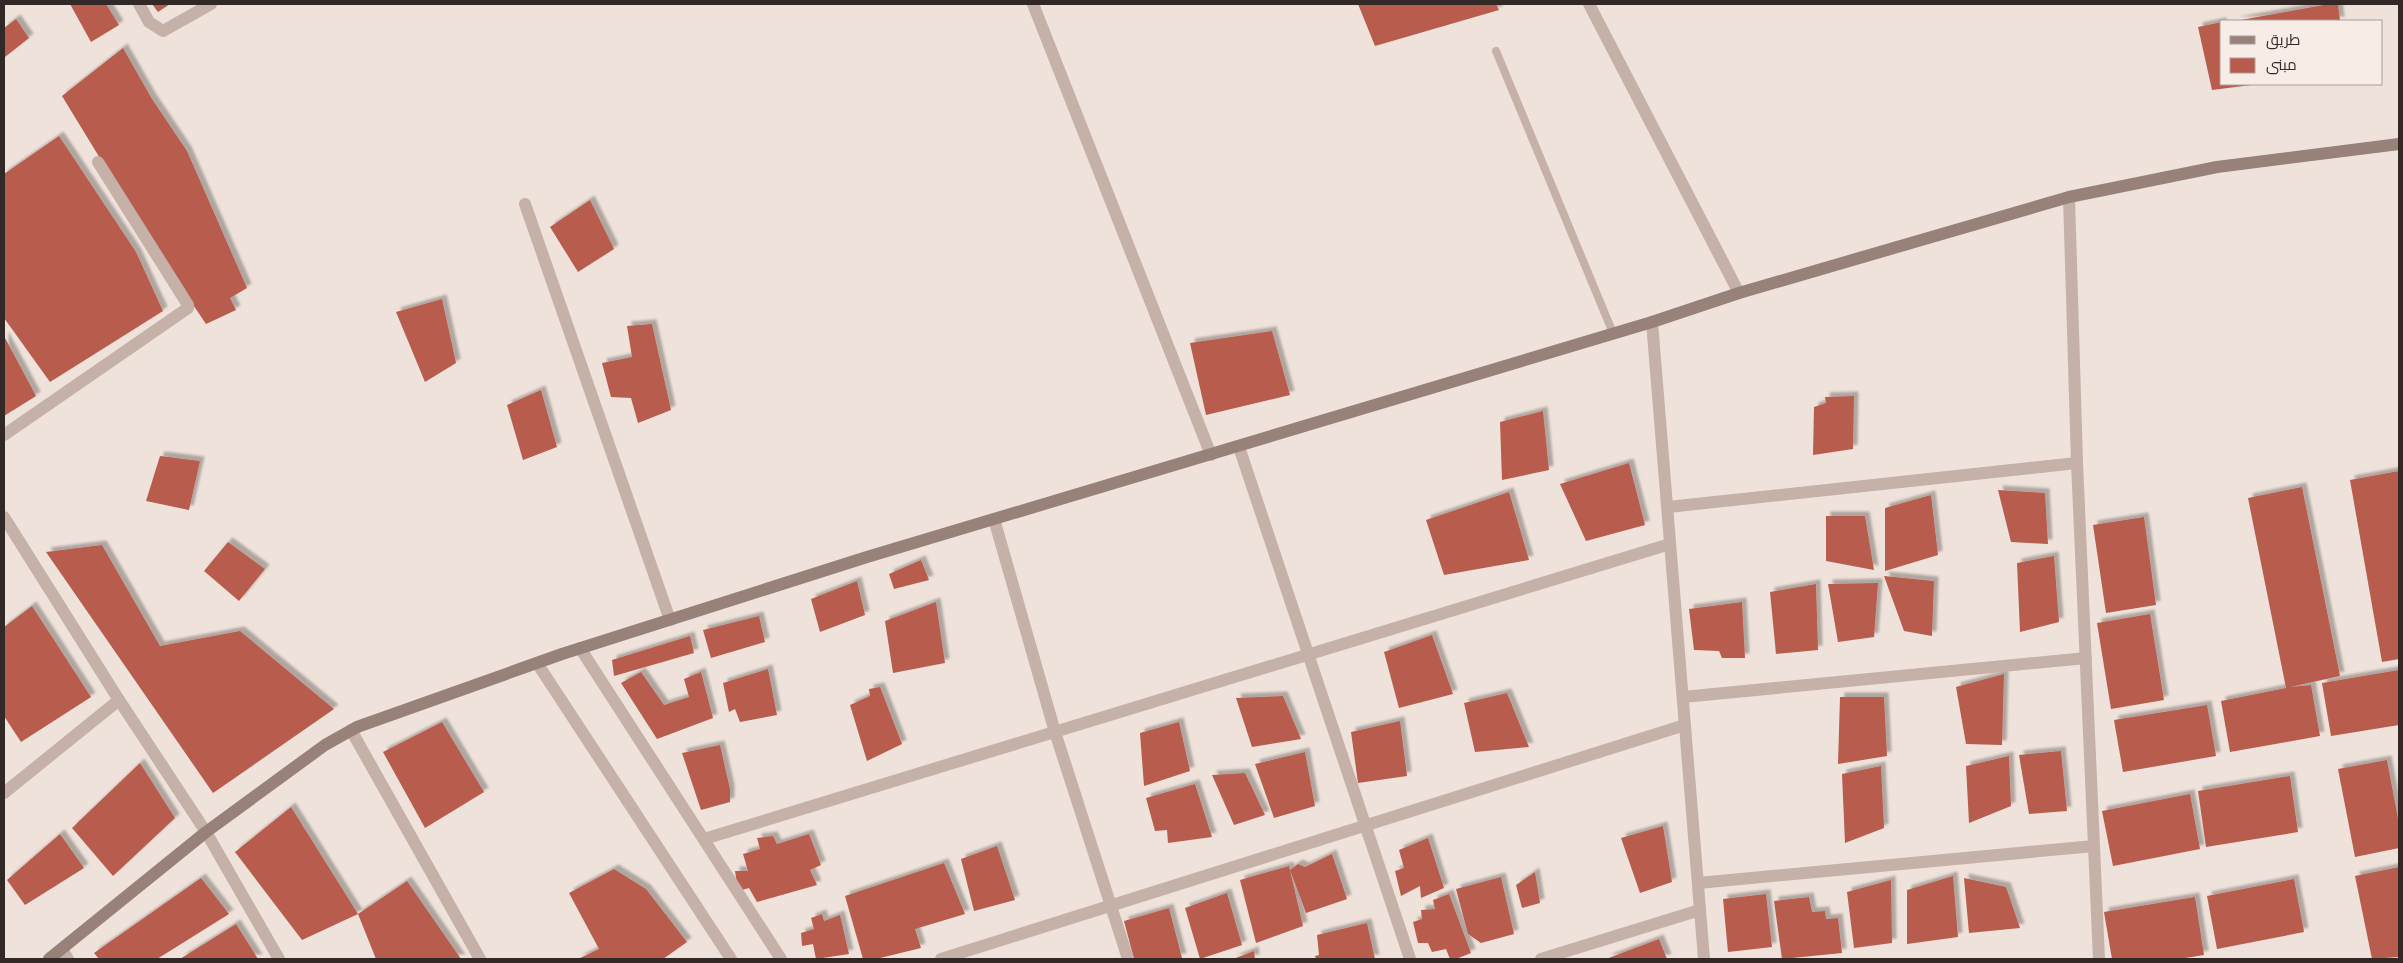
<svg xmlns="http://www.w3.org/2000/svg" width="2403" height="963" viewBox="0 0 2403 963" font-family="'Sofia Sans Condensed',Cairo,sans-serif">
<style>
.building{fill:#b85b4e;filter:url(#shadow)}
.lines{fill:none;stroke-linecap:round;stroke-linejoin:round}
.lane{stroke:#c5b1a8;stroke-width:8}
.street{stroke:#c5b1a8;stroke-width:12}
.secondary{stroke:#988179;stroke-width:12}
</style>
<defs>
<filter id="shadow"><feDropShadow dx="4.5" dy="-4.5" stdDeviation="1" flood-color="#0004"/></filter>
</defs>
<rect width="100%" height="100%" fill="#eee2da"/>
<g class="building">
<path d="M70,4H106L119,25L91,42Z"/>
<path d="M152,4H170L158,12Z"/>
<path d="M1358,4H1496L1499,10L1375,46Z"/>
<path d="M2329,4H2338L2340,21H2235Z"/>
<path d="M16,19L29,38L5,57L4,28Z"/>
<path d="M2222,22V84L2251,85L2212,90L2198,27Z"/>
<path d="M123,48L152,99L187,151L247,288L230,298L236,310L206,324L153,245L62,96Z"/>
<path d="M59,136L136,252L163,311L50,382L4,318V174Z"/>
<path d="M590,200L614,249L578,272L550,227Z"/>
<path d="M442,299L456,363L425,382L396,312Z"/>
<path d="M652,324L671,410L638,423L631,398L611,397L602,363L632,357L627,326Z"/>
<path d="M1272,331L1290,395L1206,415L1190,343Z"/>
<path d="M4,336L36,396L4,416Z"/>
<path d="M541,390L557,447L523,460L507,405Z"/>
<path d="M1854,396L1853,449L1813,455L1814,407L1826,403L1825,397Z"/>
<path d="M1543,411L1549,470L1502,480L1500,422Z"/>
<path d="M160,456L200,461L189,510L146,501Z"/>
<path d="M1629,463L1645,525L1586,541L1560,484Z"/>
<path d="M2399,471V659L2382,662L2350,480Z"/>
<path d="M2302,487L2340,676L2290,687L2311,685L2320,736L2230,752L2221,701L2286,688L2248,498Z"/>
<path d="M1998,490L2045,493L2048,544L2011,542Z"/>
<path d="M1509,492L1529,560L1444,575L1426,520Z"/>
<path d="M1931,495L1938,555L1885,571V508Z"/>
<path d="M1826,516H1865L1874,570L1826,561Z"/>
<path d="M2144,517L2156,605L2106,613L2093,525Z"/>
<path d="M228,542L265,569L239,601L204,571Z"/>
<path d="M102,545L160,646L240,631L334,709L213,793L46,552Z"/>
<path d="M2054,556L2059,622L2020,632L2017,563Z"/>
<path d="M921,560L929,580L894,589L889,574Z"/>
<path d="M1884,576L1934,581L1932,636L1904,631Z"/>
<path d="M857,581L865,615L820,632L811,599Z"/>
<path d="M1878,583L1874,637L1838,642L1828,584Z"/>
<path d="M1816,584L1818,650L1776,654L1770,592Z"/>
<path d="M936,602L945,663L893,673L885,621Z"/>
<path d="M1742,602L1745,658H1722L1719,651L1694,650L1689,609Z"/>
<path d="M32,606L91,697L21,742L4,716V627Z"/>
<path d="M2150,614L2164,700L2111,709L2097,623Z"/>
<path d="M759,616L765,642L711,658L703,630Z"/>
<path d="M1432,635L1453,694L1399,708L1384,652Z"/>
<path d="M690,636L694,653L614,676L612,660Z"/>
<path d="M768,669L777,715L740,722L735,709L729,712L723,683Z"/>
<path d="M2399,670V725L2331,736L2322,683Z"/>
<path d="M641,672L664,705L689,697L684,679L701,672L713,718L657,739L621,683Z"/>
<path d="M2004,674L2002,745L1966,744L1956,687Z"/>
<path d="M880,687L902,744L867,761L850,705L870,696L869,689Z"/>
<path d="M1507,693L1529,747L1475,752L1464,703Z"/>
<path d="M1283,696L1301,739L1252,747L1236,698Z"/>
<path d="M1840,697H1884L1887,756L1838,764Z"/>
<path d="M2207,705L2216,756L2123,772L2114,720Z"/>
<path d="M1400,721L1407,776L1358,783L1351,732Z"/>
<path d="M442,722L484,792L425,828L383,752Z"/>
<path d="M1179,722L1190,771L1144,786L1140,733Z"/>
<path d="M720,745L730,789V802L701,810L682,753Z"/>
<path d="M2061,751L2067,811L2029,814L2019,755Z"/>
<path d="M1305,752L1315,806L1274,818L1255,764Z"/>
<path d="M2009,756L2011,806L1969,823L1966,766Z"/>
<path d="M2387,760L2399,824V848L2355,857L2338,769Z"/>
<path d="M140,763L175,818L113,876L72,828Z"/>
<path d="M1881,766L1884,828L1845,843L1842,774Z"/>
<path d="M1245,773L1265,815L1234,825L1212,775Z"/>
<path d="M2290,776L2298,832L2206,847L2198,791Z"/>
<path d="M1195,784L1212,837L1168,843L1167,830L1155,831L1146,798Z"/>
<path d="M2190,794L2200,849L2113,866L2102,811Z"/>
<path d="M291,807L358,914L302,940L235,852Z"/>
<path d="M1663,826L1672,882L1640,893L1621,838Z"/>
<path d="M60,834L84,868L25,905L7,880Z"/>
<path d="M809,834L821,865L810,870L817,885L757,902L749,888L738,891L735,871H748L743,854L760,849L757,838L773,836L777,844Z"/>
<path d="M1428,838L1444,888L1421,898L1420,886L1401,896L1395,871L1404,868L1399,850Z"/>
<path d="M997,846L1015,900L974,911L961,859Z"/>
<path d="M1332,854L1347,899L1306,913L1290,870L1298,864L1305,867Z"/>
<path d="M944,863L965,914L915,929L921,948L876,959H863L845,896Z"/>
<path d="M1289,866L1303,926L1256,943L1240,880Z"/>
<path d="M2399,867V957L2372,959L2355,876Z"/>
<path d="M614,869L646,889L687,942L663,959H578L599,949L569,893Z"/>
<path d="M1535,872L1540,903L1522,908L1516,885Z"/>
<path d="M1953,876L1958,937L1907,944V890Z"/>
<path d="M1501,877L1514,934L1481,943L1468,934L1456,889Z"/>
<path d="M201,878L229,914L157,959H99L94,953Z"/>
<path d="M1964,878L2006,887L2020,928L1969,933Z"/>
<path d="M2294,879L2304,932L2217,949L2207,896Z"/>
<path d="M1891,880L1892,943L1854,948L1847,892Z"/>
<path d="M407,881L461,959H376L358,914Z"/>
<path d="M1227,893L1242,945L1200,959L1185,908Z"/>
<path d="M1449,894L1471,953L1456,959H1450L1446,949L1432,952L1428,943H1418L1413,922L1422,919L1421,910L1435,909L1433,900Z"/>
<path d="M1766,894L1772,947L1728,952L1723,899Z"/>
<path d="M1809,897L1812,912L1825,911L1826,919L1838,918L1842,953L1782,959L1774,901Z"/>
<path d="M2195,897L2204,955L2179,959H2112L2104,912Z"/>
<path d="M1169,908L1182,958L1134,959L1124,921Z"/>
<path d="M822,914L824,921L840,915L849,954L816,959L813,944L802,946L801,933L814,929L811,918Z"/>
<path d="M1367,923L1375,959H1316L1315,956L1319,955L1317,935Z"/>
<path d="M236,924L258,959H180Z"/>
<path d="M1659,939L1667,959H1606Z"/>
<path d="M1254,951L1255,959H1233Z"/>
</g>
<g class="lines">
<path class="lane" d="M1496,51L1613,333"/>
<g class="street">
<path d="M139,4L149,22L163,31L211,4"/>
<path d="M1033,4L1211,455"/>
<path d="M1589,4L1739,293"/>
<path d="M2069,197L2077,463L2099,959"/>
<path d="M525,204L670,620"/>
<path d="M1652,322L1704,959"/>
<path d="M4,435L188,308V305L98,162"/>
<path d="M1239,447L1410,959"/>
<path d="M1668,507L2077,463"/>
<path d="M4,517L119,700L206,832L279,959"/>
<path d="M994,519L1055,732L1128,959"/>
<path d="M580,648L781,959"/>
<path d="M537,663L731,959"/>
<path d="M1683,697L2086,658"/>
<path d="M351,730L480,959"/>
<path d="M4,793L119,700"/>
<path d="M704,839L1670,544"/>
<path d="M1698,883L2094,846"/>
<path d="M62,949L68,959"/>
<path d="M941,959L1685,725"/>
<path d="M1541,959L1700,910"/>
</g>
<path class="secondary" d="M49,959L206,832L325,745L357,727L562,654L867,557L1652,322L1739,293L2069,197L2217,167L2399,144"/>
</g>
<rect width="2403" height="963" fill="none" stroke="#322927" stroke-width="10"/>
<rect x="2220" y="20" width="162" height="65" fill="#f7ede6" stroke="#a89f9a"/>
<rect x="2230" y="36" width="25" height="8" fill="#988179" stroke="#a89f9a"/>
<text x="2266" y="45" font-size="15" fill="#322927">طريق</text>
<rect x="2230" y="58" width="25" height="15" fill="#b85b4e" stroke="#a89f9a"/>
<text x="2266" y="70" font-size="15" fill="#322927">مبنى</text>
</svg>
